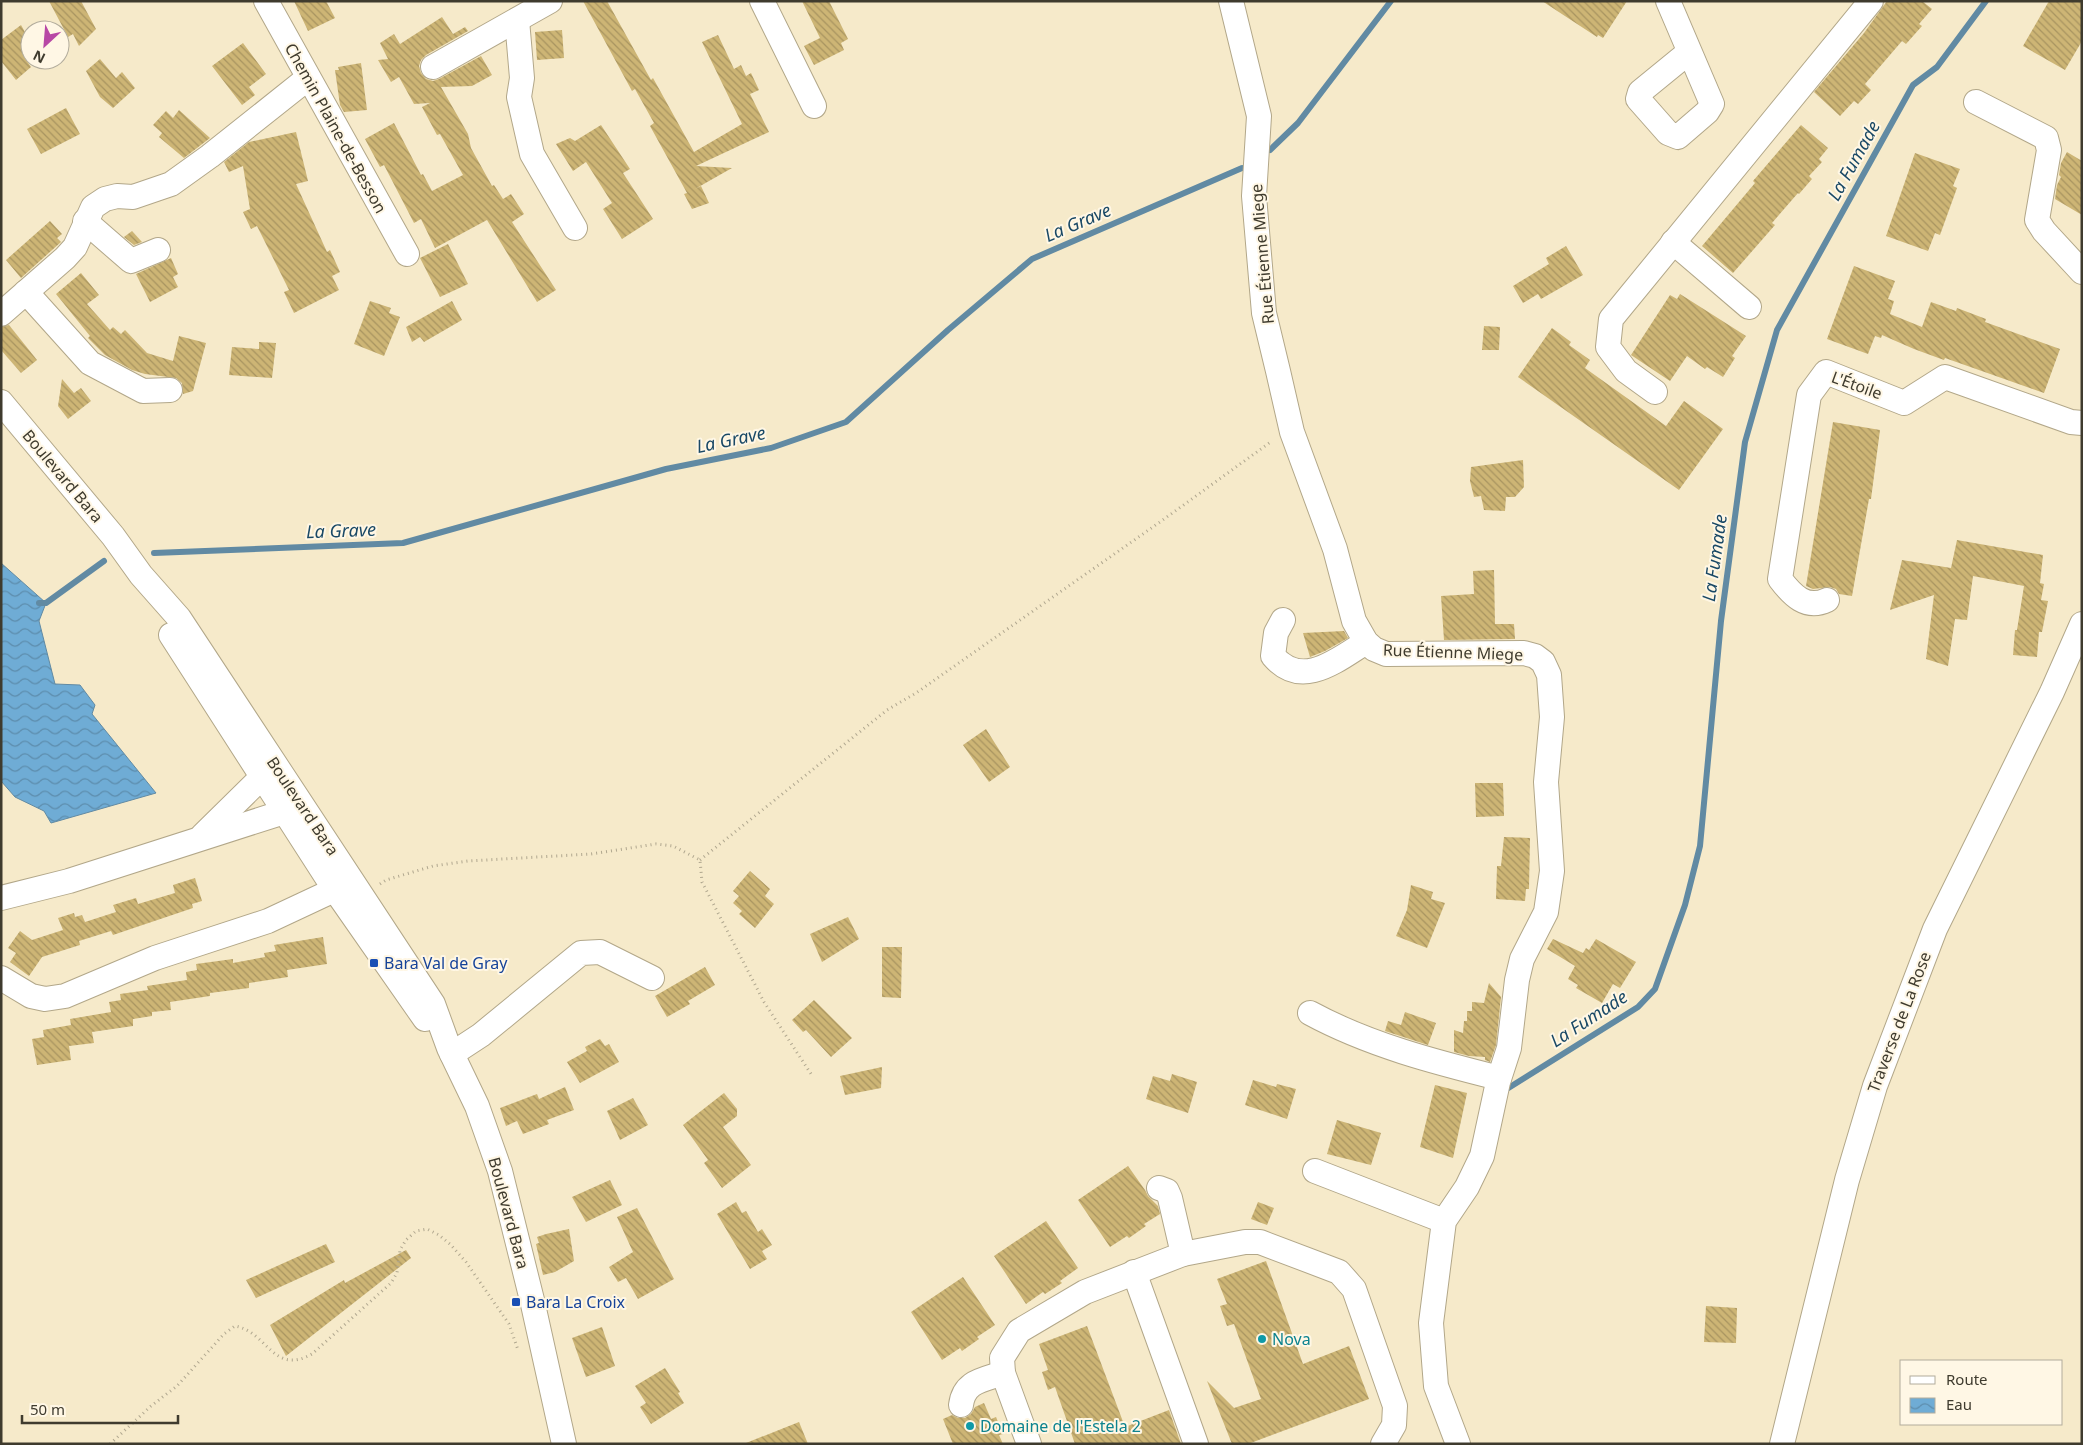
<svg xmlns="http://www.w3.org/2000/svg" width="2083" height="1445" viewBox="0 0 2083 1445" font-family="'Noto Sans',sans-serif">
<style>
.water{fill:url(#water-waves);stroke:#618aa3}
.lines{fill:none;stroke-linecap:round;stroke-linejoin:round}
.stream{stroke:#618aa3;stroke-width:6}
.building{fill:url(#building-back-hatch)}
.minor-casing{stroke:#b2a789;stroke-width:26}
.path{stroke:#b0a78f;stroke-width:3;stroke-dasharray:1 4;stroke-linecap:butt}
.minor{stroke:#fff;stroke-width:24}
.transit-dot{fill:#1a4fb4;stroke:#fff7e5;stroke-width:2}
.culture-dot{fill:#0f9aa8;stroke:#fff7e5;stroke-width:2}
.labels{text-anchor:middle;stroke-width:4;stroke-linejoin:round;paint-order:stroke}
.street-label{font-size:16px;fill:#3f3b2e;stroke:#fff7e5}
.transit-label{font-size:16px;fill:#164399;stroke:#fff7e5;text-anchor:start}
.culture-label{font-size:16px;fill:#0d838f;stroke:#fff7e5;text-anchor:start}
.water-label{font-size:18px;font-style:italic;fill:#1a4966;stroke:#fff7e5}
</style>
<defs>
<pattern id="water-waves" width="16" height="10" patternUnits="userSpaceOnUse" patternTransform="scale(1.25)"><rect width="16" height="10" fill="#6facd5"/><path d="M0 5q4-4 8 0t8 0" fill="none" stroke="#5d8dad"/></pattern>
<pattern id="building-back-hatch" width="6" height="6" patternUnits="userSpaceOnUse" patternTransform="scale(1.25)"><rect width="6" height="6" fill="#cdb575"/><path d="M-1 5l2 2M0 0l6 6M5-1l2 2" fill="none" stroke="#a89460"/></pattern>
</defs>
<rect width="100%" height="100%" fill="#f6eaca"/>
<path class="water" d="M1,563L46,603L39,621L55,684L80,685L95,705L92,714L156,793L51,823L44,811L15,797L1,781Z"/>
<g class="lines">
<g class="stream">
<path d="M1270,150L1298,123L1391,1"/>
<path d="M154,553L403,543L666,469L771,448L846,422L948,330L1032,259L1242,168"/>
<path d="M39,603H46L104,561"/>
<path d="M1502,1092L1638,1007L1655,989L1685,905L1700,846L1721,621L1745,442L1777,330L1913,85L1937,67L1986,1"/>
</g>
</g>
<g class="building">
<path d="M49,1H81L96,29L79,46L73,34L68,37Z"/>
<path d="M294,1H326L335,18L308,31Z"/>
<path d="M583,1H607L651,80L653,78L694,152L742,124L702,42L718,35L734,69L741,65L746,76L751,73L759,90L750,94L769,132L696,166L732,168L695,189L701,186L709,203L692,209L684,194L687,193L650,126L654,123L635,89L632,91Z"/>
<path d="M802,1H829L848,39L841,43L844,50L814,65L804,46L820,38Z"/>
<path d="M1542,1H1627L1603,38L1598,35L1597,37Z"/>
<path d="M1887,1H1922L1932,9L1919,24L1922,26L1906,44L1902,41L1865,84L1871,90L1858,104L1854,101L1840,116L1814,92L1864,33Z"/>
<path d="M2049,1H2082V41L2065,70L2023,46Z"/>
<path d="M442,17L453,34L465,27L468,31L426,55L421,60L419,66L421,73L426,79L433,81L439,79L481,56L492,75L472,86L441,87L468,134L471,148L492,186L494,185L503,199L511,194L524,214L512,222L556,290L537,302L487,220L435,248L421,219L414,223L384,165L380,167L365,139L394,123L421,175L423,174L432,191L463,175L440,134L437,135L422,107L430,103L414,104L399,77L391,82L378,60L388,59L380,43L394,34L400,44Z"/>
<path d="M21,25L30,41V52L24,57L31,67L16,80L1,61V40Z"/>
<path d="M562,30L564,58L537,60L535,32Z"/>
<path d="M243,43L266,74L249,87L255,95L242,105L212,66Z"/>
<path d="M100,59L116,78L122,72L135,88L113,108L100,97L86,71Z"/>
<path d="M361,63L367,110L344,112L340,105L335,70H339L338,67Z"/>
<path d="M66,108L80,134L41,154L27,129Z"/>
<path d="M179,110L210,138L184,158L159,137L162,133L153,125L166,111L173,118Z"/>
<path d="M601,125L630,169L623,173L653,219L622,239L603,209L612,203L586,162L573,171L556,144L570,138L575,141Z"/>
<path d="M1801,125L1828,148L1819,159L1822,162L1809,176L1812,179L1799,194L1798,193L1772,223L1775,225L1733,273L1702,246L1755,183L1753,181Z"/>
<path d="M296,132L308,181L296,184L327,252L330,250L340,272L332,276L339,290L294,313L284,292L289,290L257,226L251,229L243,212L250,209L243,166L229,172L224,162L249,142Z"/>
<path d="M2067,152L2082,161V215L2055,199L2057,185L2061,177L2059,175L2061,163Z"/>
<path d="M1915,153L1960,169L1953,186L1957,188L1940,235L1935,233L1928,251L1886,236Z"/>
<path d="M50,221L62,234L57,238L61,242L21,278L6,260Z"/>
<path d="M132,231L142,242L134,245L124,237Z"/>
<path d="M448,244L468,284L440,297L420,258Z"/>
<path d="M1566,246L1583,275L1541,299L1538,294L1523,303L1513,286L1549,264L1546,258Z"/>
<path d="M171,258L178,274L173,277L178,287L150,302L136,274Z"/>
<path d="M1854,266L1895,281L1888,299L1894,301L1890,314L1922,327L1931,302L1956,311L1957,308L1986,319L1985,322L2060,349L2044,393L1945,358L1944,360L1914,349L1882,335L1881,338L1875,336L1868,354L1827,339Z"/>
<path d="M81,273L99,295L87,304L110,330L113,327L121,334L125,330L147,353L173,361L179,336L206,343L193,391L183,394L182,383L176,378L145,374L132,370L105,355L88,338L90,336L56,294Z"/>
<path d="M1680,294L1746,336L1732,356L1735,358L1723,377L1707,367L1705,369L1687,356L1670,381L1631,355L1670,295L1677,299Z"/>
<path d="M370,301L391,308L389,313L400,317L384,356L354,344Z"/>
<path d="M452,301L462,320L424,342L420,337L412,342L406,327Z"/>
<path d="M9,325L37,360L21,373L1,350V327Z"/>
<path d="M1484,326L1500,327L1499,350H1482Z"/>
<path d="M1552,328L1571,342L1569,345L1590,360L1585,368L1666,426L1684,401L1723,429L1679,490L1518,377Z"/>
<path d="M259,342L276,343L272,378L229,375L232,347L259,349Z"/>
<path d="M62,379L74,393L81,388L91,401L68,419L58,406Z"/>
<path d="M1833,422L1880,430L1871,499H1869L1852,596L1839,594L1836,589L1830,587L1813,589L1806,586Z"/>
<path d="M1523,460L1524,487L1515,497H1506L1505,511L1484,510L1481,496L1474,497L1470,481L1471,467Z"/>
<path d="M1957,540L2043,555L2040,583L2044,584L2041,600L2048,601L2042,632H2039L2037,657L2013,655L2015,630H2017L2024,586L1973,576L1967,620L1955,619L1948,666L1926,659L1934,595L1890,610L1902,560L1951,568Z"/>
<path d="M1494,570L1495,624H1514L1515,639L1444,640L1441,596L1474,594L1473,571Z"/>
<path d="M1344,631L1348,638L1325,651L1310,657L1303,633Z"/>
<path d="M986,729L1010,767L989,782L963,745Z"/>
<path d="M1475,783H1503L1504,816L1476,817Z"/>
<path d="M1504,837L1530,838L1529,889H1526L1525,901L1496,899L1497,866H1501Z"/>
<path d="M750,871L770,889L765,896L774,904L755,928L739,914L742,911L733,903L739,896L733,891Z"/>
<path d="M195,878L202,901L192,904L193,908L113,935L111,931L79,941L80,945L42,957L29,976L10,962L16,953L8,948L20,931L32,940L63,930L58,918L74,913L75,917L82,915L85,922L116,912L113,905L136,898L138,904L175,893L173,885Z"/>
<path d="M1411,885L1433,892L1431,899L1445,903L1427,948L1396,936L1407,910Z"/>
<path d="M848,917L859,939L822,962L810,934Z"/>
<path d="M323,937L327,964L287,970L288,977L249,983V988L210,993V996L170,1002L171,1010L152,1012V1016L133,1019V1026L92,1032L94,1043L69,1046L71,1060L37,1065L32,1039L44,1037L43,1030L71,1025L70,1019L111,1012L109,1002L121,1000L120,994L148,990L147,986L187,980L186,972L197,970L196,964L233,959V963L265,957L264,953L276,951L274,945Z"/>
<path d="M1553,939L1583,953L1586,948L1589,950L1596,939L1636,962L1620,988L1613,984L1602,1003L1576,988L1578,985L1568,979L1575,966L1547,949Z"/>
<path d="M882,947H902L901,998L882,997Z"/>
<path d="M705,967L715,985L688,1001L690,1004L667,1017L655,996Z"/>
<path d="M1489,983L1501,997L1496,1045L1490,1062L1485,1060V1057L1469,1056L1454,1052V1030L1463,1033L1464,1021H1467V1011H1472V1002L1484,1003Z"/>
<path d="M814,1000L852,1038L831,1057L806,1030L803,1032L792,1020Z"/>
<path d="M1405,1012L1436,1023L1428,1045L1385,1031L1388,1021L1401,1025Z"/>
<path d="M600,1039L605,1046L609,1044L619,1062L580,1083L567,1062L587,1051L585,1047Z"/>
<path d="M882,1067L881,1088L845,1095L840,1076Z"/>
<path d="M1172,1074L1197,1082L1188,1113L1146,1099L1153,1076L1170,1081Z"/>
<path d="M1253,1080L1276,1087L1277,1084L1296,1089L1287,1119L1245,1105Z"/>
<path d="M1435,1085L1467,1093L1453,1158L1420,1147Z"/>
<path d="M565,1087L574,1110L547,1120L549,1124L523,1134L517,1121L506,1126L500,1108L537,1094L539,1099Z"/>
<path d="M724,1093L737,1109V1116L723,1127L751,1165L722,1188L704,1163L708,1160L683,1125Z"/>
<path d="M633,1098L648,1125L620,1140L607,1111Z"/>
<path d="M1337,1120L1381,1133L1371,1165L1327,1154Z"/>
<path d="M1128,1166L1145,1190L1148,1196L1158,1206L1160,1214L1144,1224L1146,1226L1129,1238L1127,1236L1110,1247L1078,1200Z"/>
<path d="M610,1180L622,1205L586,1222L572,1197Z"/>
<path d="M736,1202L742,1213L746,1211L758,1232L762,1229L772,1245L762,1251L767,1259L750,1269L717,1214Z"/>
<path d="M1258,1202L1274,1208L1267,1225L1251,1219Z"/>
<path d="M637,1208L674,1279L638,1299L626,1278L618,1282L609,1267L633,1252L617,1217Z"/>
<path d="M1046,1221L1078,1268L1060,1281L1062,1283L1045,1294L1043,1292L1026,1304L994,1256Z"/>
<path d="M569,1229L574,1261L555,1272L543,1275L536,1244L539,1243L537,1237L546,1234Z"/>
<path d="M326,1244L335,1262L256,1298L246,1280Z"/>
<path d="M406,1250L411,1258L286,1356L270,1325L344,1280L345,1283Z"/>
<path d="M1266,1261L1303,1364L1349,1346L1369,1399L1248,1444H1232L1207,1381L1234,1408L1261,1399L1234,1324L1227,1326L1220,1306L1227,1304L1217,1279Z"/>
<path d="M963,1277L995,1325L977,1337L979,1339L962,1351L960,1348L942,1360L911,1312Z"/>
<path d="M1706,1306L1737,1308L1736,1343L1704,1342Z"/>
<path d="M1087,1326L1125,1427L1169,1410L1181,1444H1075L1055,1387L1048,1390L1042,1372L1048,1370L1039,1344Z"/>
<path d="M602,1327L615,1366L586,1377L572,1338Z"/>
<path d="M665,1368L680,1392L678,1393L684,1403L651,1424L640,1407L646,1403L635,1386Z"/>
<path d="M984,1403L991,1419L996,1417L1003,1434L999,1435L1003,1444H953L943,1419L952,1415L958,1418H965L971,1414L975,1407Z"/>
<path d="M799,1422L808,1444H746V1443Z"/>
</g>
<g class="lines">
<defs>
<g id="minor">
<path d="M266,1L407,254"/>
<path d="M762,1L814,106"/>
<path d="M1231,1L1259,116L1254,196L1264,313L1278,371L1292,432L1335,549L1354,621L1366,642L1374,649L1386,654L1524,653L1535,656L1543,662L1549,675L1552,717L1546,782L1552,871L1546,912L1522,959L1517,980L1509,1048L1498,1082L1482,1156L1467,1187L1444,1221L1431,1323L1436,1386L1458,1444"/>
<path d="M1668,1L1712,104L1707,112L1678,137L1668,133L1638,99L1640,92L1689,52"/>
<path d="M517,20L522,78L519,97L532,154L575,228"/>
<path d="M433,67L550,1"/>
<path d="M1976,102L2046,138L2049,150L2037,220L2044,231L2082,272"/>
<path d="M85,221L131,261L158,250"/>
<path d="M1673,242L1749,307"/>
<path d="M26,292L90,363L143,391L170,390"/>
<path d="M1,314L65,258L75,247L93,207L105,199L117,196L133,197L171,184L210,156L308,78"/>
<path d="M1655,392L1626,371L1608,347L1611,319L1871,1"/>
<path d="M1,402L113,536L141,575L179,618L433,1004L449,1048L477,1106L500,1171L532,1300L564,1444"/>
<path d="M1827,600C1806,610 1792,595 1780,579L1809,395L1826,372L1904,403L1945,377L2071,422L2082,423"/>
<path d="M1283,620L1276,633L1273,656C1302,690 1337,660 1366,642"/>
<path d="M171,635L335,890L425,1019"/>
<path d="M203,835L262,777L275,768"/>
<path d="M1,898L69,881L284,812L298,806"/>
<path d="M1,978L31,996L45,999L65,996L155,958L268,921L347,884"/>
<path d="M1310,1013C1369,1045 1435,1062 1499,1078"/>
<path d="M452,1054L481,1035L581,953L600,952L652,978"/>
<path d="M1315,1171L1444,1221"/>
<path d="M1183,1254L1245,1242H1260L1339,1272L1354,1289L1395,1406L1394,1425L1383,1444"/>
<path d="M1134,1272L1196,1444"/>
<path d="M961,1405C964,1381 983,1380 1003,1373"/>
<path d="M1029,1444L1003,1373L1002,1358L1019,1331L1085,1292L1183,1254L1170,1198L1167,1191L1159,1188"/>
<path d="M1782,1444L1847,1180L1875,1086L1935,929L2052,692L2082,624"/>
</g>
</defs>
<use href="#minor" class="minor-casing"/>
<g class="path">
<path d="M700,860L887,710L916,693L1160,522L1272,441"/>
<path d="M380,884L386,880L433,866L468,861L591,854L656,844L673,846L700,860L702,882L764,1002L813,1077"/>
<path d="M110,1444L151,1406L177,1386L224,1334L235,1326C268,1332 273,1376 312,1354L391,1283L397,1273L400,1250L406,1240L416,1231L427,1229L439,1235L451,1245L466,1262L509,1324L518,1350"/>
</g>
<use href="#minor" class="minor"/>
</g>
<g class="transit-dot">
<rect x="369" y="958" width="10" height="10" rx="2.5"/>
<rect x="511" y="1297" width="10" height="10" rx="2.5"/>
</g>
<g class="culture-dot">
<circle cx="1262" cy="1339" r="5"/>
<circle cx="970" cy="1426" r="5"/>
</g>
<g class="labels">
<g class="street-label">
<text transform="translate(336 128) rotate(61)" y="6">Chemin Plaine-de-Besson</text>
<text transform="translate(1262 254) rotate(-95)" y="6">Rue Étienne Miege</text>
<text transform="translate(1857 385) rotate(20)" y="6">L'Étoile</text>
<text transform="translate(63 476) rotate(50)" y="6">Boulevard Bara</text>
<text transform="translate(1453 652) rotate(2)" y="6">Rue Étienne Miege</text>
<text transform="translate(303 806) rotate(56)" y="6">Boulevard Bara</text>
<text transform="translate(1899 1022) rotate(-69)" y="6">Traverse de La Rose</text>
<text transform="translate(509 1213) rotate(75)" y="6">Boulevard Bara</text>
</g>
<g class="transit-label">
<text x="384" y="969">Bara Val de Gray</text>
<text x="526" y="1308">Bara La Croix</text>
</g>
<g class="culture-label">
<text x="1272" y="1345">Nova</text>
<text x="980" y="1432">Domaine de l'Estela 2</text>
</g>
<g class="water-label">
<text transform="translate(1854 161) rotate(-61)" y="6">La Fumade</text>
<text transform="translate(1078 223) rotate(-23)" y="6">La Grave</text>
<text transform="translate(731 440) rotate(-12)" y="6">La Grave</text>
<text transform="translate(341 531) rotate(-2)" y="6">La Grave</text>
<text transform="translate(1715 558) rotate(-82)" y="6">La Fumade</text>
<text transform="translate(1589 1019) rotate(-33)" y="6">La Fumade</text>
</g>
</g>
<rect width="2083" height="1445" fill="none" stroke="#3f3b2e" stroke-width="5"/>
<rect x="1900" y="1360" width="162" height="65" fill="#fff7e5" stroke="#b2ac9c"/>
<rect x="1910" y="1376" width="25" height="8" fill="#ffffff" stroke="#b2ac9c"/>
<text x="1946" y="1385" font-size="15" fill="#3f3b2e">Route</text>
<rect x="1910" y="1398" width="25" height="15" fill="url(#water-waves)" stroke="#b2ac9c"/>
<text x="1946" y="1410" font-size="15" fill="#3f3b2e">Eau</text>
<g transform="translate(45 45) rotate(206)"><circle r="24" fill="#fff7e5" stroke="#b2ac9c"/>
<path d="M0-4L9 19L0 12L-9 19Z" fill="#b848a5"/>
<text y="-8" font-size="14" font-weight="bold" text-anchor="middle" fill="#3f3b2e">N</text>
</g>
<path d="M22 1415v8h156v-8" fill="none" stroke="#3f3b2e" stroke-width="2.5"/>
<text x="30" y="1415" font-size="15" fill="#3f3b2e" stroke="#fff7e5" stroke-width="4" paint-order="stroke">50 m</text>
</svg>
